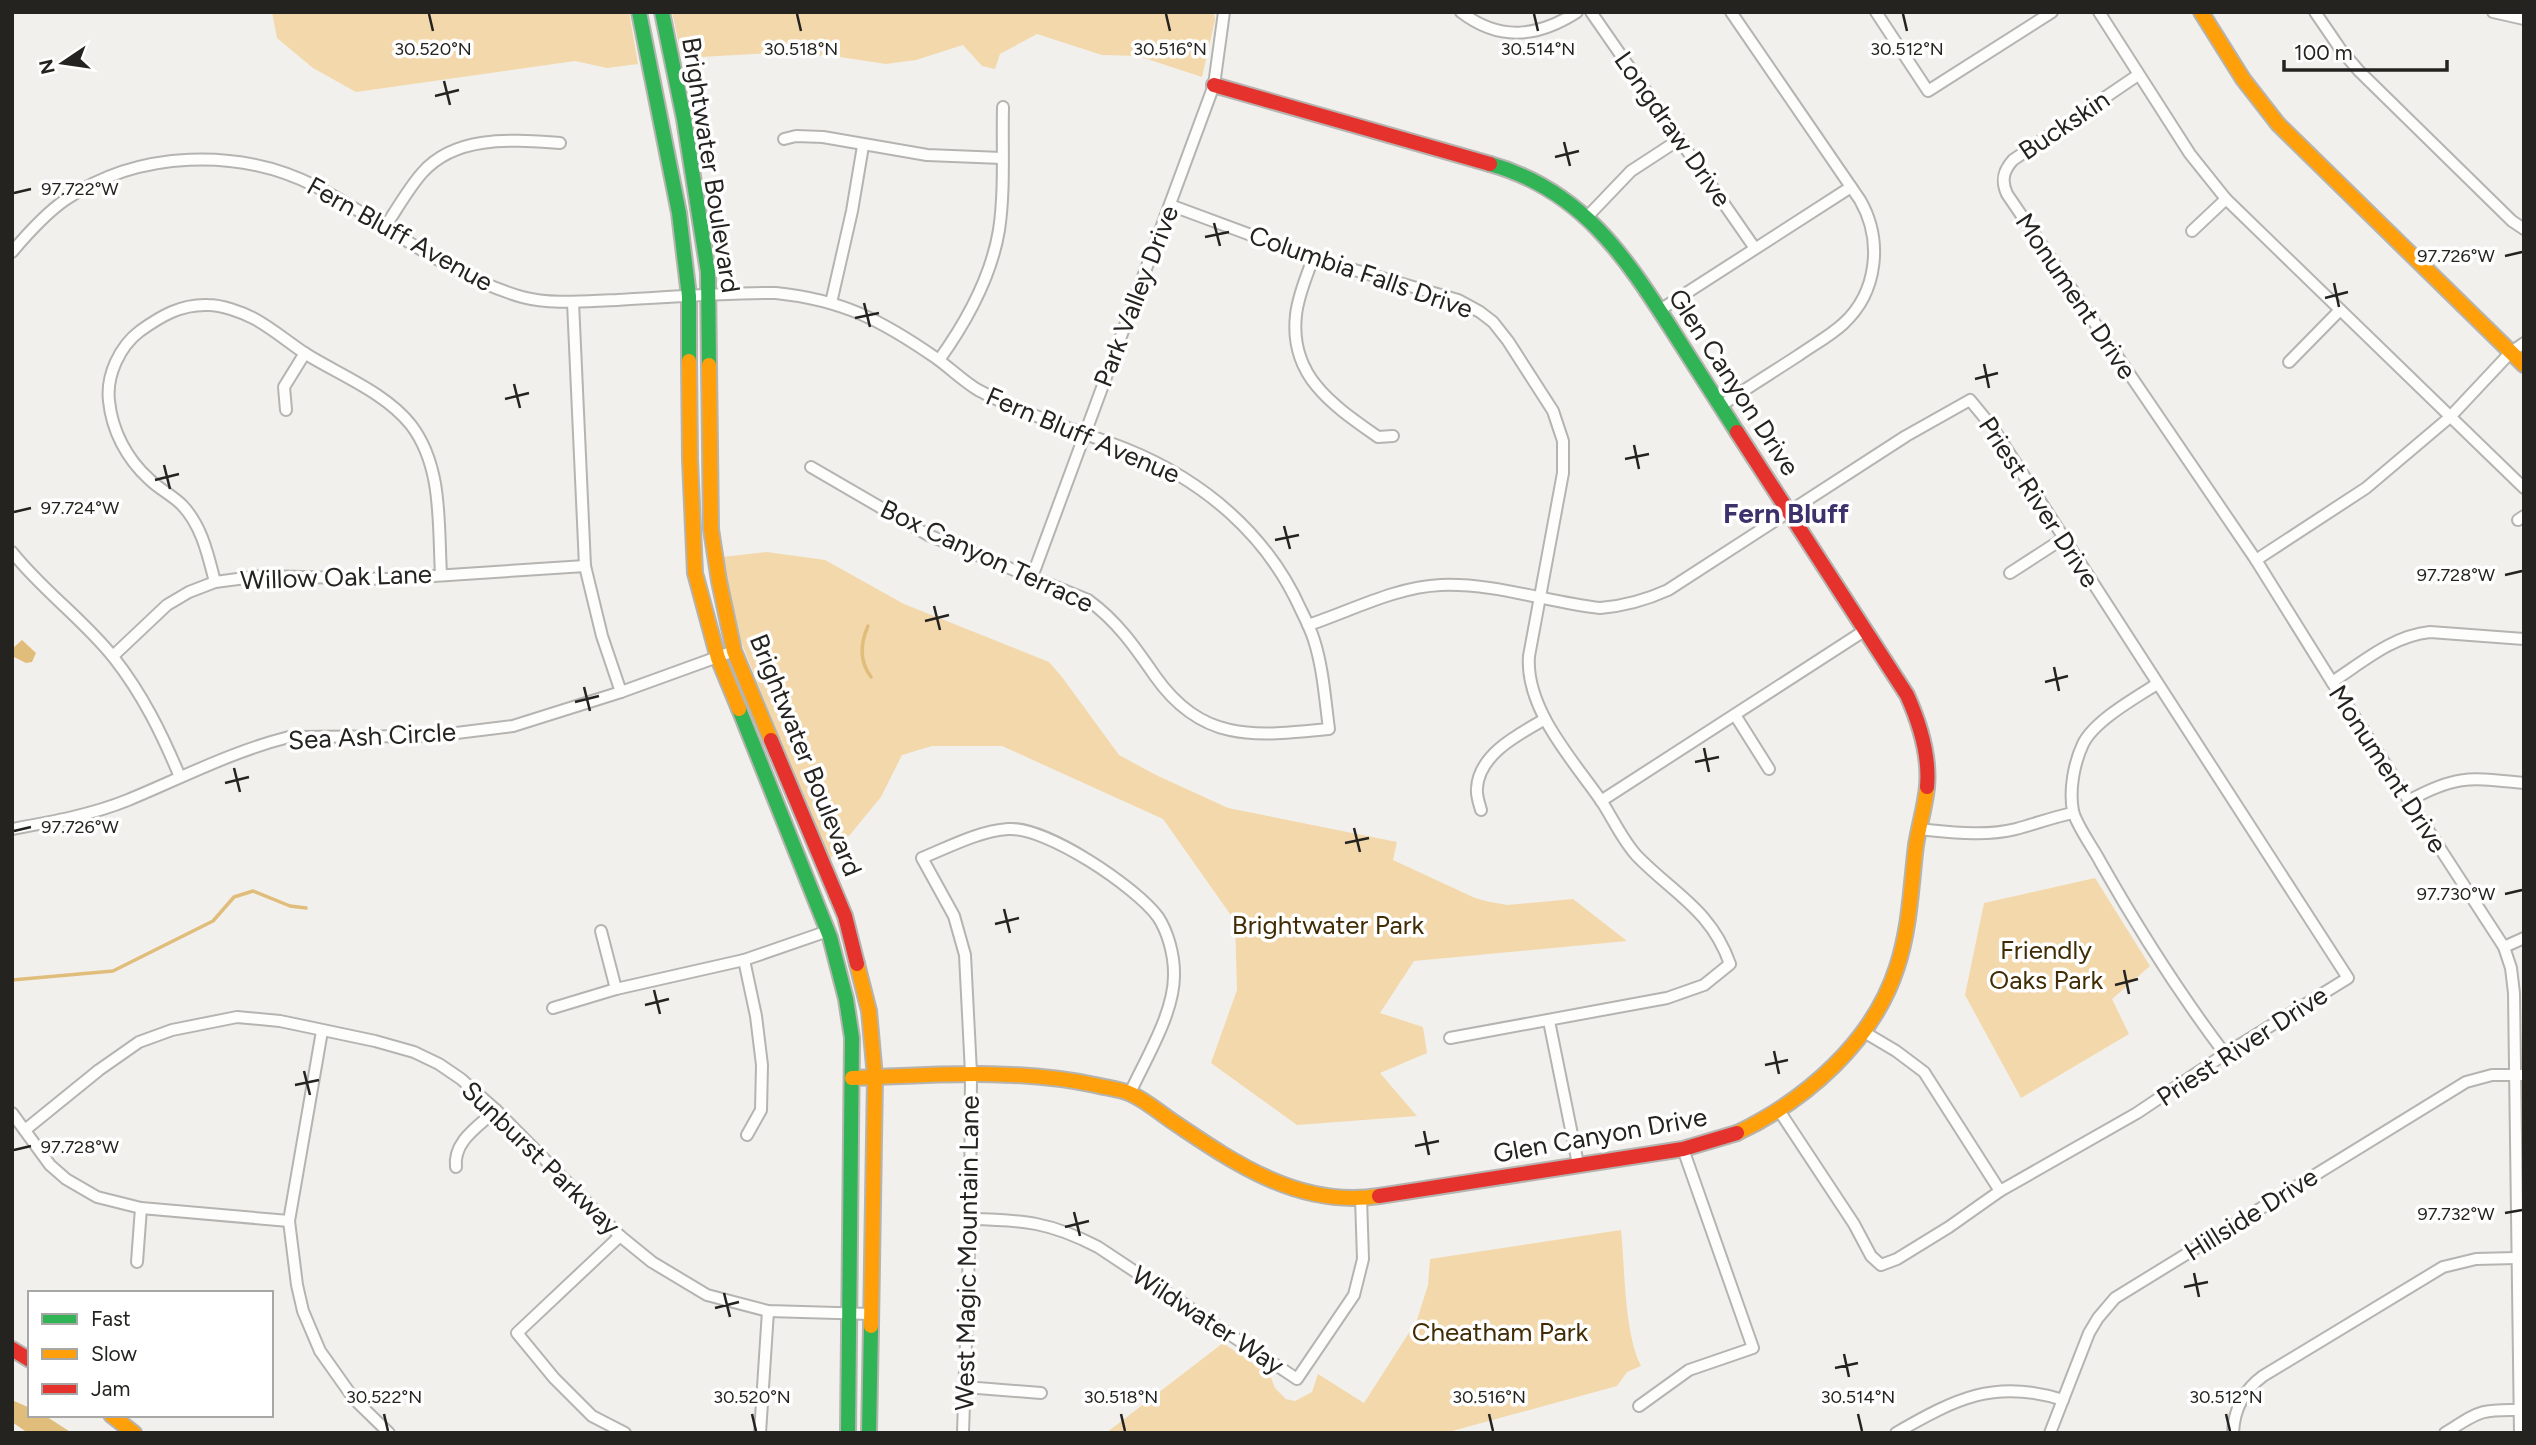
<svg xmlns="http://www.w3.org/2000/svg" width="2536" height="1445" viewBox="0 0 2536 1445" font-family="Figtree,sans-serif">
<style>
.green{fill:#f3d8ab}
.water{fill:#e1bd7b}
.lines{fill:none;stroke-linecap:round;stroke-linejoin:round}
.stream{stroke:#e1bd7b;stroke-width:3.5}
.street-casing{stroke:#b5b4b1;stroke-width:14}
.fast-casing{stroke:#b5b4b1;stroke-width:18}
.slow-casing{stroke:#b5b4b1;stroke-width:18}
.jam-casing{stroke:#b5b4b1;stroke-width:18}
.street{stroke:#fdfdfc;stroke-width:10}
.fast{stroke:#30b455;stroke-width:14}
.slow{stroke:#ff9f0a;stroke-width:14}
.jam{stroke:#e5322d;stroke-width:14}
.ticks{fill:none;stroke:#242320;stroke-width:2.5}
.labels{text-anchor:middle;stroke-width:7;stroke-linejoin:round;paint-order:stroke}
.street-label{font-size:26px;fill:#242320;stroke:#fff}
.park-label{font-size:26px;fill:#412c03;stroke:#fff}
.neighbourhood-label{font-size:28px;font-weight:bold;fill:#3d316c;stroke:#fff}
.ticks-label{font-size:18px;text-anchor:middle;fill:#242320;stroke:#fff;stroke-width:7;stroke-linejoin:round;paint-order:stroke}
</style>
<rect width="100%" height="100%" fill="#f2f0ec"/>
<g class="green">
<path d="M272,12H629L638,64L607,68L575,61L356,92L313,68L277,38Z"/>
<path d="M672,12H1214L1215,20L1202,77L1138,56L1102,55L1037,34L1000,54L995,69L982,66L963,45L916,60L886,64L833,56L771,53L682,58Z"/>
<path d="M767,552L825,560L904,604L1049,662L1062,677L1119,755L1156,775L1228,808L1397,842L1393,860L1475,898L1490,902L1508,905L1573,899L1627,941L1414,961L1380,1013L1423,1027L1427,1053L1380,1073L1417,1116L1297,1125L1211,1063L1237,990L1235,921L1163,819L1002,746H932L902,755L881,797L830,859L805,804L739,636L722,557Z"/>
<path d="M2095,878L2150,966L2112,999L2129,1034L2021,1098L1965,995L1984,903Z"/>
<path d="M1621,1230C1625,1269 1624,1332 1641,1366L1627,1372L1617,1386L1445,1433H1106L1223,1343L1270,1375L1275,1388L1286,1399L1295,1401L1312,1392L1318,1374L1364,1403L1417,1320L1428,1285L1430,1259Z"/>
</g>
<g class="water">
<path d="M22,640L36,653L32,662L26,663L14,657L12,649Z"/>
<path d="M12,1400L30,1408V1415H44L72,1433H28L12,1422Z"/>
</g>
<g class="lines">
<g class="stream">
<path d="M868,626C860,644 859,661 871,677"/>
<path d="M12,980L113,971L213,921L234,897L253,891L290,906L306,908"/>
</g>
<defs>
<g id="street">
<path d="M1461,12C1500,42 1538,37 1577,12"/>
<path d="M1591,12L1754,247"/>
<path d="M1876,12L1928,91L2052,12"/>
<path d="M2099,12L2190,154L2226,199L2524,488"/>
<path d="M2315,12L2341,50L2359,71L2512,221L2524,229"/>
<path d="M2493,12L2524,19"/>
<path d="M2138,75L2013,160C2003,171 2001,181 2007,194L2256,560L2332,682L2504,947L2511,968L2514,993L2520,1433"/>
<path d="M784,139L796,136L823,137L927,155L1002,158"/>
<path d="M1170,205L1313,258L1458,300L1480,312L1493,322L1508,341L1553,411L1563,441V473L1529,656C1525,709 1573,760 1602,802C1613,819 1623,841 1637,856C1674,894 1711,910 1730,964L1704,985L1667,998L1450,1038"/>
<path d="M1587,217L1631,171L1680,139"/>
<path d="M385,227C397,209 408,189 422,173C456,134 514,140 560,143"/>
<path d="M2192,231L2226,199"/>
<path d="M12,252C28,233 45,214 65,200C138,150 239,147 317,187C386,223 446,275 522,297C552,305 586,301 617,300C670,297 723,293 776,293C843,300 881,320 936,358C950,368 963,381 978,390C1025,415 1077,430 1126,449C1203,480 1267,534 1301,610C1306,620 1311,630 1314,640C1323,668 1325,699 1329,729C1256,736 1203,744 1155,676C1135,647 1117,621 1088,600L928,535L811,467"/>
<path d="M1313,258C1307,276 1298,295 1296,315C1289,377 1334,406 1378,437L1393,436"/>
<path d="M573,302L585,566L602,636L621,692"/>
<path d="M831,303L852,211L863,146"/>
<path d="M1660,310L1851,187"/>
<path d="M939,360C967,321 991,278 999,230C1005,190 1002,147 1003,107"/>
<path d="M2289,362L2340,310"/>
<path d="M1722,405C1747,388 1773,372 1799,355C1813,345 1830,336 1843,324C1878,292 1883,240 1860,200L1731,12"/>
<path d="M286,410L284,387L305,353"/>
<path d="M2518,520L2524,516"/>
<path d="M12,552C43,591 84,620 114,658C143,695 162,734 180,777"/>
<path d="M2256,560L2366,488L2450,417L2511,352L2524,343"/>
<path d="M2010,573L2064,538"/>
<path d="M1032,577L1214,85L1224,12"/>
<path d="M215,582C208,555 202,526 182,505C172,495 159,489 149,479C127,459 112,431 109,401C106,375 120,346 140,331C161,316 181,304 208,305C222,305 241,312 253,318C272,328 289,343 306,354C340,375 386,393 411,425C443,467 438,524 441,574"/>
<path d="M1308,625C1351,611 1395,587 1441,585C1495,583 1547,602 1600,608C1625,606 1646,600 1668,590L1906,436L1970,400L1993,428L2348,978L2225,1054L2137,1113L2000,1191L1949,1227L1897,1259L1881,1265L1871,1256L1854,1224L1780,1112"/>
<path d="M113,656L167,605L189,592L215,582L261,576L388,579L585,566"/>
<path d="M2332,682C2363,662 2392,636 2430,632L2524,639"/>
<path d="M2157,684C2135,698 2094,721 2083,744C2074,763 2069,790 2073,811C2076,825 2094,849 2101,863C2139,930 2179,993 2225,1054"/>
<path d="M1735,715L1769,769"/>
<path d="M2410,800C2458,774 2471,778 2524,783"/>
<path d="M1601,801L1864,631"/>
<path d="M1481,810C1479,803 1476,795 1477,788C1479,754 1519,734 1545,719"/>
<path d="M12,829C51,822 91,815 128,800C181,778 233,751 289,737L432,736L513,726L621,692L734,651"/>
<path d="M1918,829C1950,832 1984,837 2016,829C2035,824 2053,817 2073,813"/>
<path d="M601,931L616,989"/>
<path d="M2504,947L2524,938"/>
<path d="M744,960L756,1016L762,1065L761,1110L747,1135"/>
<path d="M553,1008L616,989L744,960L828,931"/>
<path d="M1549,1021L1578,1164"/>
<path d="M322,1031L289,1221L297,1285L303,1311L320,1351L354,1399L389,1433"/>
<path d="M1864,1032L1896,1051L1924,1072L2000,1191"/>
<path d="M12,1113L50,1165L66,1179L97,1197L141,1208L289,1221"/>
<path d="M25,1130L99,1070L139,1042L172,1030L237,1017L280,1021L375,1041L414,1052L439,1064L461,1079L496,1110L620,1236L652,1262L707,1295L768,1311L871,1314"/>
<path d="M456,1167C453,1141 479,1126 496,1110"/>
<path d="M970,1219C1024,1220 1050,1222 1098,1247L1297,1379L1354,1295L1363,1259L1361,1198"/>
<path d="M620,1236L517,1333L554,1378L592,1416L625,1433"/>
<path d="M137,1262L141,1208"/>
<path d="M965,1387L1041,1393"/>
<path d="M1639,1406L1689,1370L1753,1348L1683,1149"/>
<path d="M760,1433L768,1311"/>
<path d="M963,1433L970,1219L971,1073L965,955L954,916L922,858C949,847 979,831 1008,829C1046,826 1136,887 1158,917C1168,932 1174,955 1174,973C1175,1012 1146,1058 1130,1093"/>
<path d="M1896,1433C1955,1399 1995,1378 2063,1400"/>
<path d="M2050,1433L2089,1333L2098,1318L2115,1298L2466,1082L2492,1075H2524"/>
<path d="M2233,1433C2234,1409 2244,1390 2263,1376L2443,1267L2476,1259L2516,1258"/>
<path d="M2445,1433C2479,1412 2479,1409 2520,1410"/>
</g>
<g id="fast">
<path d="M639,12L679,213L689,296V361"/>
<path d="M662,12L684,119L708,272L709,365"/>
<path d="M1490,164C1582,190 1625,256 1674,333C1695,366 1716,399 1737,432"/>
<path d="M739,709L830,937L846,999L852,1038L848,1433"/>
<path d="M869,1433L871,1326"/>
</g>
<g id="slow">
<path d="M2201,12L2243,79L2278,124L2524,365"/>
<path d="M689,361L690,460L695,573L718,658L739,709"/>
<path d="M709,365L711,529L719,581L734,651L771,740"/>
<path d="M857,964L869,1011L875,1077L871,1326"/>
<path d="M852,1078C934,1075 1015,1068 1095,1085C1106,1088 1121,1089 1131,1094C1147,1101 1161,1114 1175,1123C1237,1165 1301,1208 1379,1196"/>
<path d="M1737,1133C1806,1100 1873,1042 1897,967C1910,928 1911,886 1916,845C1919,826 1925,807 1927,787"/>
<path d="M111,1415L134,1433"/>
</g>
<g id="jam">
<path d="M1214,85L1490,164"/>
<path d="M1737,432L1907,695C1920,724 1930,755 1927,787"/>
<path d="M771,740L845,916L857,964"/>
<path d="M1379,1196L1683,1149L1737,1133"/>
<path d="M12,1349L30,1360"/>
</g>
</defs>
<use href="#street" class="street-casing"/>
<use href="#fast" class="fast-casing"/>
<use href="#slow" class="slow-casing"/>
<use href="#jam" class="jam-casing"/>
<use href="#street" class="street"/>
<use href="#fast" class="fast"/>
<use href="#slow" class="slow"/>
<use href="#jam" class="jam"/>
</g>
<path class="ticks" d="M429,14L433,31M797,14L801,31M1166,14L1170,31M1534,14L1538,31M1903,14L1907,31M444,81L450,105M435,96L459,90M1564,142L1570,166M1555,157L1579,151M14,193L31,189M1214,223L1220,246M1205,237L1229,232M2505,256L2522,252M2334,283L2339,307M2325,298L2348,292M864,303L870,327M855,318L879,313M1984,364L1989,388M1975,379L1998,373M514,384L520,408M505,399L529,393M1634,445L1639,469M1625,459L1649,454M164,465L170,489M155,480L179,474M14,512L31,508M1284,526L1290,549M1275,540L1299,535M2505,575L2522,571M934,606L940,630M925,621L949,615M2054,667L2059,691M2045,682L2068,676M584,687L590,711M575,702L599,696M1704,748L1709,772M1695,762L1719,757M234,768L240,792M225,783L249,777M1354,828L1360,852M14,831L31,827M1345,843L1369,838M2505,894L2522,890M1004,909L1010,933M995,924L1019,918M2124,970L2129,994M2115,985L2138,979M654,990L660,1014M645,1005L669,999M1774,1051L1779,1074M1765,1065L1788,1060M304,1071L310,1095M295,1085L319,1080M1424,1131L1429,1155M1415,1146L1439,1141M14,1150L31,1146M1074,1212L1080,1236M2505,1213L2522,1210M1065,1227L1089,1221M2194,1273L2199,1297M2184,1287L2208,1282M724,1293L730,1317M715,1308L739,1302M1844,1354L1849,1377M1835,1368L1858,1363M384,1414L388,1431M752,1414L756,1431M1121,1414L1125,1431M1489,1414L1493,1431M1858,1414L1862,1431M2226,1414L2230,1431"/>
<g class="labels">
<g class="street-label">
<text transform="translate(2064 125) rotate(-34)" y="9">Buckskin</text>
<text transform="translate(1673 129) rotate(55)" y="9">Longdraw Drive</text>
<text transform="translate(711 165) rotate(81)" y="9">Brightwater Boulevard</text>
<text transform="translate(400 234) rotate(29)" y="9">Fern Bluff Avenue</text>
<text transform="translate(1361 272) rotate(19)" y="9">Columbia Falls Drive</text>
<text transform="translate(1136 296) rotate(-69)" y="9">Park Valley Drive</text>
<text transform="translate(2076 296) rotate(56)" y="9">Monument Drive</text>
<text transform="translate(1734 382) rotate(57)" y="9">Glen Canyon Drive</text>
<text transform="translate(1083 435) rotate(23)" y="9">Fern Bluff Avenue</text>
<text transform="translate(2039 502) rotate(57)" y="9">Priest River Drive</text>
<text transform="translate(987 556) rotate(25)" y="9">Box Canyon Terrace</text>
<text transform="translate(336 577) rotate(-2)" y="9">Willow Oak Lane</text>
<text transform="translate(372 736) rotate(-3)" y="9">Sea Ash Circle</text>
<text transform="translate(806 755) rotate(68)" y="9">Brightwater Boulevard</text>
<text transform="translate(2388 769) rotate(57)" y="9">Monument Drive</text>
<text transform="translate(2242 1046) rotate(-33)" y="9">Priest River Drive</text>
<text transform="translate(1600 1135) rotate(-10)" y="9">Glen Canyon Drive</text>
<text transform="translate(541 1158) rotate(44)" y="9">Sunburst Parkway</text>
<text transform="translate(2251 1214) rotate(-32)" y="9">Hillside Drive</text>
<text transform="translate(967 1253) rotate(-89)" y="9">West Magic Mountain Lane</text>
<text transform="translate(1208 1320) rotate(33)" y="9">Wildwater Way</text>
</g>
<g class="park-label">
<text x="1328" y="934">Brightwater Park</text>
<text x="2046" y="959">Friendly<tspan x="2046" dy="30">Oaks Park</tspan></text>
<text x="1500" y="1341">Cheatham Park</text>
</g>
<g class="neighbourhood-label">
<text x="1786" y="523">Fern Bluff</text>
</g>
</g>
<g class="ticks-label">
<text x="433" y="55">30.520°N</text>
<text x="801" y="55">30.518°N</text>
<text x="1170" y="55">30.516°N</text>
<text x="1538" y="55">30.514°N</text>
<text x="1907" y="55">30.512°N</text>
<text x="80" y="195">97.722°W</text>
<text x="2456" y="262">97.726°W</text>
<text x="80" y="514">97.724°W</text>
<text x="2456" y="581">97.728°W</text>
<text x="80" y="833">97.726°W</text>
<text x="2456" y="900">97.730°W</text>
<text x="80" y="1153">97.728°W</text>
<text x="2456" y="1220">97.732°W</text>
<text x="384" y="1403">30.522°N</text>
<text x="752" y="1403">30.520°N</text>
<text x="1121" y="1403">30.518°N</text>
<text x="1489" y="1403">30.516°N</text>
<text x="1858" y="1403">30.514°N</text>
<text x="2226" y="1403">30.512°N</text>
</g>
<rect width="2536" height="1445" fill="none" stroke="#242320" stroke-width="28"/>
<rect x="28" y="1291" width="245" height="126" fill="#ffffff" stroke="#a7a7a6" stroke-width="2"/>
<rect x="42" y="1314" width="35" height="10" fill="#30b455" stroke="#a7a7a6" stroke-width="2"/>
<text x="91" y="1326" font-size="21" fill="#242320">Fast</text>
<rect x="42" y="1349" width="35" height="10" fill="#ff9f0a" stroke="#a7a7a6" stroke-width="2"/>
<text x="91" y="1361" font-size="21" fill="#242320">Slow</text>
<rect x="42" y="1384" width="35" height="10" fill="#e5322d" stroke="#a7a7a6" stroke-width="2"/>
<text x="91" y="1396" font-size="21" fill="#242320">Jam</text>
<g transform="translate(63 63) rotate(257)" stroke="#ffffff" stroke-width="5" paint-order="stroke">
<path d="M0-5L12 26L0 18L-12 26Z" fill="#242320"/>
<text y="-10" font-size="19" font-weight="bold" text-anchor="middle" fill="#242320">N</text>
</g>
<path d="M2284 60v10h163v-10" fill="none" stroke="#242320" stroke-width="3.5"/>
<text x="2294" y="60" font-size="21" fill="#242320" stroke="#ffffff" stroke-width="5" paint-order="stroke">100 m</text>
</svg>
